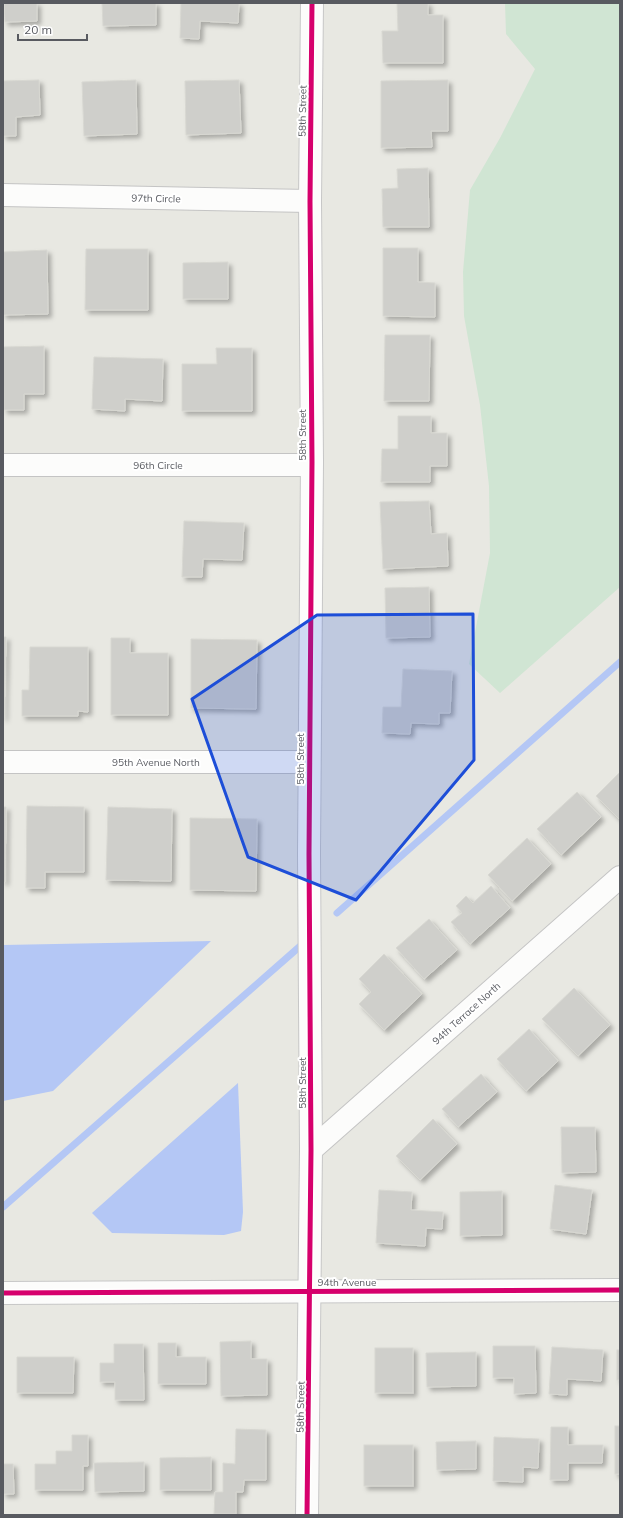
<svg xmlns="http://www.w3.org/2000/svg" width="623" height="1518" viewBox="0 0 623 1518" font-family="Mulish,sans-serif">
<style>
.green{fill:#d0e5d3}
.water{fill:#b4c7f5}
.lines{fill:none;stroke-linecap:round;stroke-linejoin:round}
.stream{stroke:#b4c7f5;stroke-width:7}
.building{fill:#cfcfcb;stroke:#d8d8d2;filter:url(#shadow)}
.street-casing{stroke:#c4c4c4;stroke-width:24}
.secondary-casing{stroke:#c7c7c7;stroke-width:24}
.street{stroke:#fcfcfb;stroke-width:22}
.secondary{stroke:#fcfcfb;stroke-width:22}
.cycleway-casing{stroke:#fff;stroke-width:8}
.cycleway{stroke:#d6006c;stroke-width:5}
.marked{fill:#1d4ed8;fill-opacity:0.2;stroke:#1d4ed8;stroke-width:3;stroke-linejoin:round}
.labels{text-anchor:middle;stroke-width:4;stroke-linejoin:round;paint-order:stroke}
.street-label{font-size:10px;fill:#585a60;stroke:#fff}
</style>
<defs>
<filter id="shadow"><feDropShadow dx="3.5" dy="3.5" stdDeviation="2" flood-color="#0004"/></filter>
</defs>
<rect width="100%" height="100%" fill="#e8e8e2"/>
<path class="green" d="M505,3H620V587L500,693L469,664L490,553L489,486L480,405L464,316L463,272L470,190L500,138L535,69L506,34Z"/>
<g class="water">
<path d="M211,941L53,1091L3,1101V945Z"/>
<path d="M238,1083L243,1212L241,1231L224,1235L112,1233L92,1213Z"/>
</g>
<g class="lines">
<g class="stream">
<path d="M337,913L620,662"/>
<path d="M3,1207L306,941"/>
</g>
</g>
<g class="building">
<path d="M4,3H37V21L5,22Z"/>
<path d="M102,3H156V25L103,26Z"/>
<path d="M181,3H239L238,23L200,21L199,39L180,38Z"/>
<path d="M397,3H428V15H443V63H383L382,31H398Z"/>
<path d="M39,80L40,115L16,117V136H3V81Z"/>
<path d="M136,80L137,134L84,136L82,82Z"/>
<path d="M239,80L241,133L186,135L185,81Z"/>
<path d="M448,80V131H431L432,147L381,148V81Z"/>
<path d="M428,168L429,227H383L382,189L398,188L397,169Z"/>
<path d="M383,248H418V282L435,283V317L383,316Z"/>
<path d="M86,249H148V310H85Z"/>
<path d="M47,250L48,314L3,315V252Z"/>
<path d="M228,262V299H183V263Z"/>
<path d="M385,335H430L429,401H384Z"/>
<path d="M44,346V394H24V410H4L3,347Z"/>
<path d="M216,348H252V411H182V364H217Z"/>
<path d="M94,357L163,359L162,401L125,399V411L92,409Z"/>
<path d="M398,416H431V433H447V466H430V482H381L382,449H398Z"/>
<path d="M429,501L431,534L447,533L448,566L383,569L380,502Z"/>
<path d="M184,521L244,523L242,560L203,559L202,577H182Z"/>
<path d="M429,587L430,637L386,638L385,588Z"/>
<path d="M3,637H6L4,718H3Z"/>
<path d="M111,638H130V653H168V715H111Z"/>
<path d="M191,639L257,640L256,709L191,708Z"/>
<path d="M30,647H88V712L78,711V716H22V690H29Z"/>
<path d="M403,669L452,671L450,713H439V724L411,723L410,734L382,733L383,707H401Z"/>
<path d="M620,772V818L619,819L596,796Z"/>
<path d="M577,792L601,817L561,855L537,829Z"/>
<path d="M27,806L84,807V872H45V888H26Z"/>
<path d="M3,807H6L5,882H3Z"/>
<path d="M108,807L172,809L171,881L106,880Z"/>
<path d="M190,818L257,819L256,891L190,890Z"/>
<path d="M527,838L551,864L512,901L488,875Z"/>
<path d="M491,886L510,908L470,944L451,922L462,913L456,906L466,896L473,903Z"/>
<path d="M429,919L457,950L424,979L396,948Z"/>
<path d="M384,954L422,994L384,1030L359,1004L371,992L359,979Z"/>
<path d="M574,988L610,1025L578,1056L542,1019Z"/>
<path d="M529,1029L558,1061L526,1091L497,1059Z"/>
<path d="M481,1074L497,1092L458,1127L442,1109Z"/>
<path d="M433,1119L457,1144L420,1180L396,1156Z"/>
<path d="M561,1127H595L596,1172L562,1173Z"/>
<path d="M555,1185L592,1190L586,1234L550,1229Z"/>
<path d="M379,1190L412,1192L411,1210L443,1212L442,1229L426,1228L425,1246L376,1243Z"/>
<path d="M502,1191V1235L460,1236V1192Z"/>
<path d="M251,1341V1359H267V1395L221,1396L220,1342Z"/>
<path d="M158,1343H176V1357H206V1384H158Z"/>
<path d="M114,1344H143L144,1400H115V1382H100V1363H114Z"/>
<path d="M493,1346H535L536,1393L514,1394V1378H493Z"/>
<path d="M552,1347L603,1350L601,1381L567,1379V1395L549,1394Z"/>
<rect x="375" y="1348" width="38" height="45"/>
<rect x="617" y="1350" width="3" height="30"/>
<path d="M476,1352V1386L427,1387L426,1353Z"/>
<path d="M17,1357H74L73,1393H17Z"/>
<rect x="615" y="1426" width="5" height="48"/>
<path d="M551,1427H568V1445H603L602,1463H568V1480H550Z"/>
<path d="M236,1429L266,1430V1480H244L243,1492H236V1514H214L215,1492H223V1463L235,1464Z"/>
<path d="M72,1435H88V1466H83V1490H35V1464H56V1451H72Z"/>
<path d="M494,1437L539,1439L538,1468L523,1467V1482L493,1481Z"/>
<path d="M476,1441V1469L437,1470L436,1442Z"/>
<rect x="364" y="1445" width="49" height="41"/>
<path d="M211,1457V1490H160V1458Z"/>
<path d="M144,1462V1491L95,1492L94,1463Z"/>
<path d="M3,1464H13L14,1494H3Z"/>
</g>
<g class="lines">
<defs>
<g id="street">
<path d="M3,195L310,201"/>
<path d="M3,465H300L312,462"/>
<path d="M3,762H309"/>
<path d="M311,1150L620,877"/>
</g>
<g id="secondary">
<path d="M3,1293L620,1290"/>
<path d="M307,1515L311,1150L309,854L312,462L310,201L312,3"/>
</g>
</defs>
<use href="#street" class="street-casing"/>
<use href="#secondary" class="secondary-casing"/>
<use href="#street" class="street"/>
<use href="#secondary" class="secondary"/>
<defs>
<g id="cycleway">
<path d="M3,1293L620,1290"/>
<path d="M307,1515L311,1150L309,854L312,462L310,201L312,3"/>
</g>
</defs>
<use href="#cycleway" class="cycleway-casing"/>
<use href="#cycleway" class="cycleway"/>
</g>
<path class="marked" d="M473,614L474,760L356,900L248,857L192,699L317,615Z"/>
<g class="labels">
<g class="street-label">
<text transform="translate(302 111) rotate(-89)" y="4">58th Street</text>
<text transform="translate(156 198) rotate(1)" y="4">97th Circle</text>
<text transform="translate(302 435) rotate(-90)" y="4">58th Street</text>
<text x="158" y="469">96th Circle</text>
<text transform="translate(300 759) rotate(-90)" y="4">58th Street</text>
<text x="156" y="766">95th Avenue North</text>
<text transform="translate(466 1013) rotate(-42)" y="4">94th Terrace North</text>
<text transform="translate(302 1083) rotate(-90)" y="4">58th Street</text>
<text x="347" y="1286">94th Avenue</text>
<text transform="translate(300 1407) rotate(-89)" y="4">58th Street</text>
</g>
</g>
<rect width="623" height="1518" fill="none" stroke="#585a60" stroke-width="8"/>
<path d="M18 34v6h69v-6" fill="none" stroke="#585a60" stroke-width="2"/>
<text x="24" y="34" font-size="12" fill="#585a60" stroke="#ffffff" stroke-width="3" paint-order="stroke">20 m</text>
</svg>
